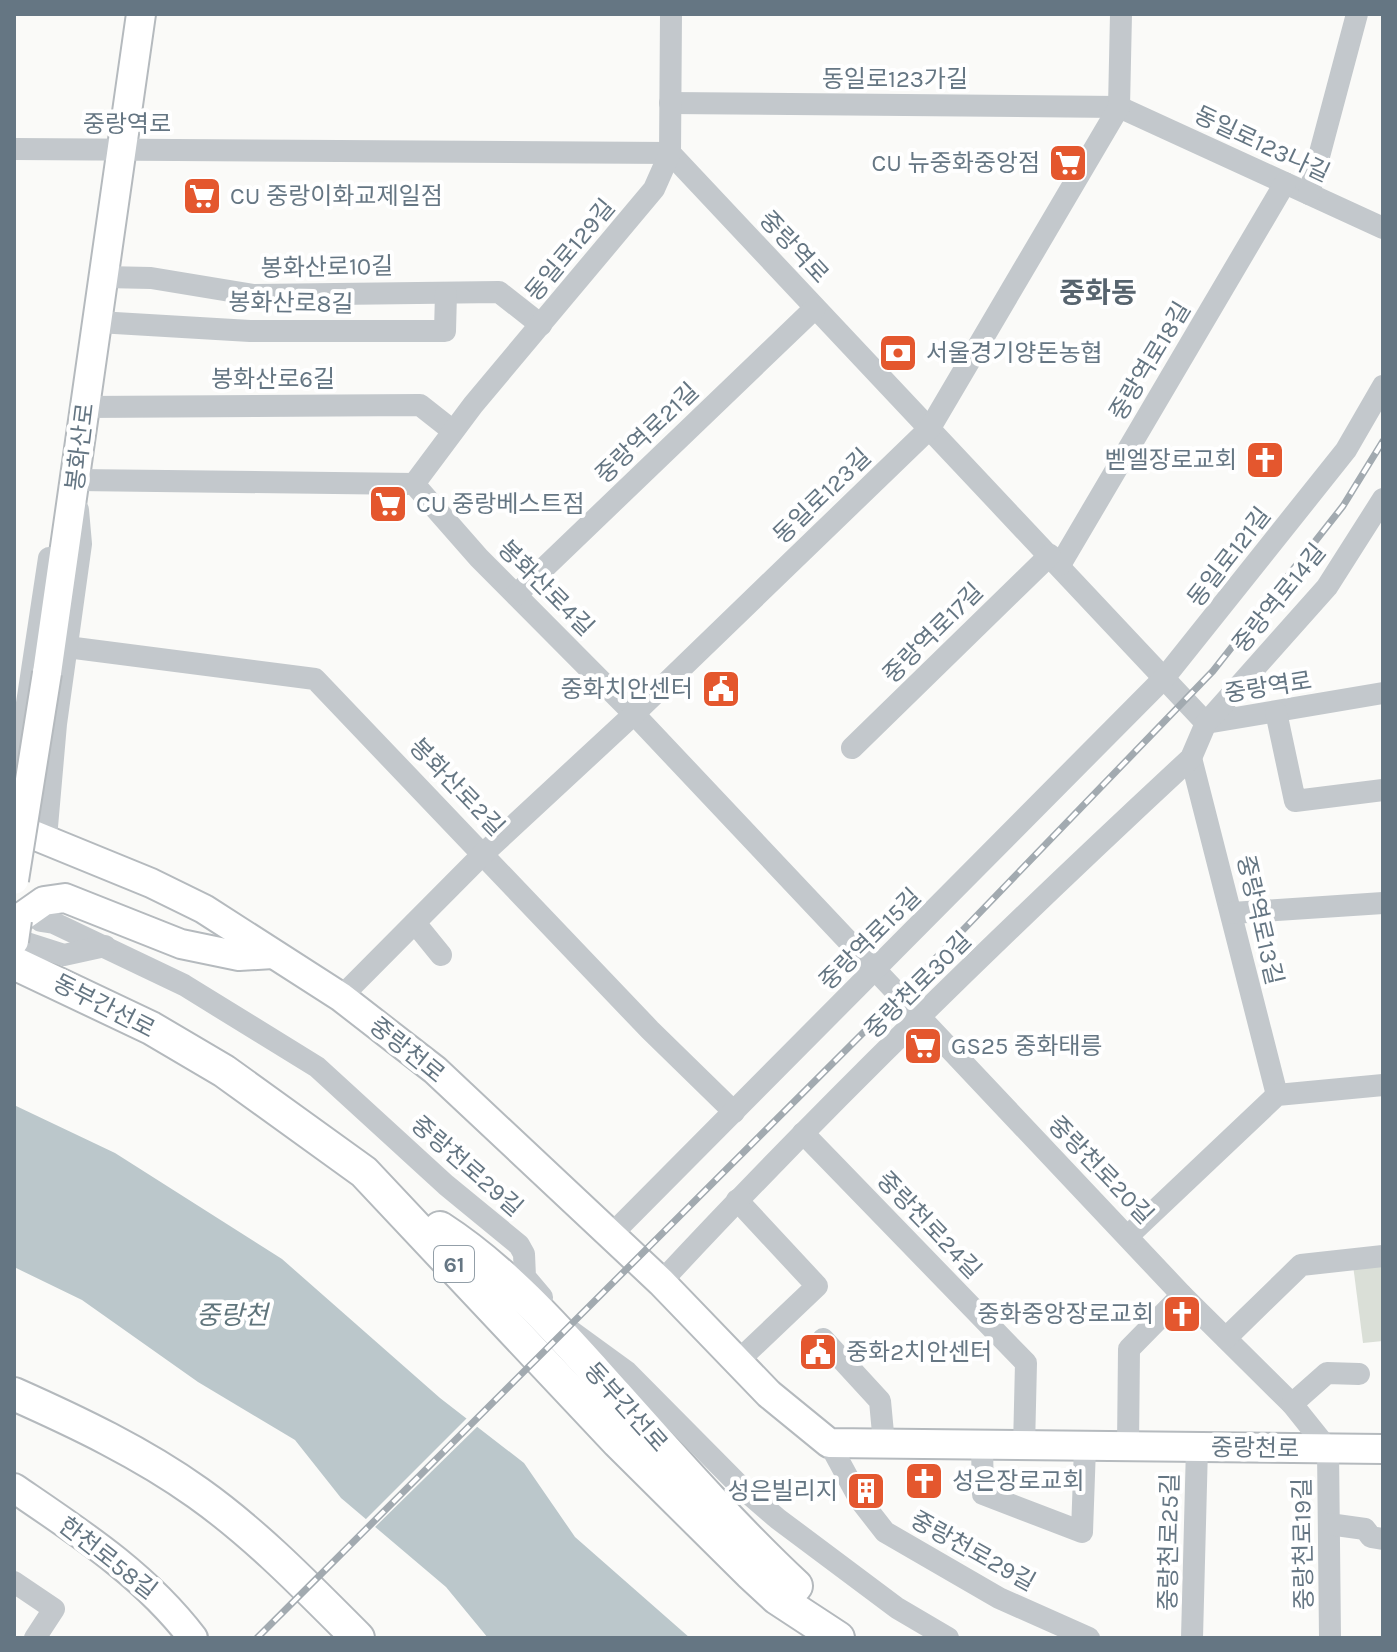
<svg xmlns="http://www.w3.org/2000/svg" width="1397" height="1652" viewBox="0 0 1397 1652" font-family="Karla,'Noto Sans KR',sans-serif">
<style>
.green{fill:#dadfd7}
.water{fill:#bbc7cb}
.pier{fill:#fafaf8}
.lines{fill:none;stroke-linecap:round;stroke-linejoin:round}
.major-casing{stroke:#b5babe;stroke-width:32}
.highway-casing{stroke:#b4b9bd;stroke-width:36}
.minor{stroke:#c3c8cc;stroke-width:22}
.major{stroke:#fff;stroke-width:28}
.highway{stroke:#fff;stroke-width:32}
.rail-casing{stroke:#a2aab0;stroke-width:7}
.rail{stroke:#fff;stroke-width:4;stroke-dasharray:12;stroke-linecap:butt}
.major-bridge-casing{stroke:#b5babe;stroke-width:32;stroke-linecap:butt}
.major-bridge{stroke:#fff;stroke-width:28}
.labels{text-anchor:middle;stroke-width:8;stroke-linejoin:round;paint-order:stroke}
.shield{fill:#fff;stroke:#939fa8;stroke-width:2}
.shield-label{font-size:22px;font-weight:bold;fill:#657683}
.street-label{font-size:24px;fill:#657683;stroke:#fff}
.poi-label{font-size:24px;fill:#657683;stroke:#fff;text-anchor:start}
.water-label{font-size:26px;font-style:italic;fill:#60757c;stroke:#fff}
.quarter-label{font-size:28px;font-weight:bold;fill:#57646e;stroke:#fff}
</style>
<rect width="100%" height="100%" fill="#fafaf8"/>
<path class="green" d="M1383,1262V1341L1363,1343L1353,1265Z"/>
<path class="water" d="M14,1105L115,1153L282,1259L440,1398L524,1463L575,1537L690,1638H488L446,1587L341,1498L295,1440L198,1382L82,1300L14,1267Z"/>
<path class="pier" d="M469,1416L480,1424L372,1530L363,1522Z"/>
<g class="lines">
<defs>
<g id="major">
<path d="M47,673L141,14"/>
<path d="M14,827L151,883L204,909L341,997L435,1070L661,1282L769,1394L829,1443L1383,1449"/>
<path d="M17,920L44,901L65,898L181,944L239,956L273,954"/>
<path d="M14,1488C80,1533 144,1574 193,1638"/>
</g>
<g id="highway">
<path d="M14,963L151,1028L224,1071L364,1172L618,1442L750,1573L777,1598L838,1638"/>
<path d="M440,1228C508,1272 563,1336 616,1395C674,1460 732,1526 796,1586"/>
<path d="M14,1394C77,1422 142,1453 198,1493C257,1535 307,1587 358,1638"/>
</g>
</defs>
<use href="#major" class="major-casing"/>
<use href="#highway" class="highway-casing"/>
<g class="minor">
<path d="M670,103L1119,107L1383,228"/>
<path d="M14,149L670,153L1206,723L1383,693"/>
<path d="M1309,194L1357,14"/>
<path d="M104,277L151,278L254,295L499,292L541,325"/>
<path d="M98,322L250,331H445L446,293"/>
<path d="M85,407L420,405L453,431"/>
<path d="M77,480L414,484L479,558L634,714L1182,1295L1292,1404L1328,1449L1330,1638"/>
<path d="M414,484L473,405L654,189L670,153L671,14"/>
<path d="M1060,565L1285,183"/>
<path d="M516,595L815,308"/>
<path d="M67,647L315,679L650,1030L734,1112"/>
<path d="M1276,712L1295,801L1383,790"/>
<path d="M852,748L1050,555"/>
<path d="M1191,758L1277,1095"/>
<path d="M14,789L49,558"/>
<path d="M46,838L56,724L81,544L78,510"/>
<path d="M1232,913L1383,903"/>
<path d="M41,921L54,923L184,985L317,1067L446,1185L519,1245L524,1254L525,1277L542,1297"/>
<path d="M415,923L441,955"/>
<path d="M14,939L64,955L105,946"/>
<path d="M341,997L484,853L634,714L930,428L1119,107L1121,14"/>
<path d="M803,1133L1026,1363L1024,1447"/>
<path d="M737,1200L817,1286L738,1361"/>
<path d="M611,1235L1165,677L1346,450L1383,386"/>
<path d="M1128,1236L1277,1095L1383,1085"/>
<path d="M661,1282C830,1100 1009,927 1191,758L1206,723L1327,587L1383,499"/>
<path d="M572,1332L627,1372L742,1488L778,1519L897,1608L948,1638"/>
<path d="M1226,1338L1301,1265L1383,1256"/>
<path d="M823,1339L880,1401L884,1444"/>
<path d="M1292,1404L1327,1373L1359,1374"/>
<path d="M829,1443L860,1500L885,1532L999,1598L1089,1638"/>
<path d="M1128,1446L1129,1349L1182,1295"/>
<path d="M982,1447L983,1494L1082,1532L1085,1447"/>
<path d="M1329,1524L1365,1529L1371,1537L1383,1539"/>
<path d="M14,1582L54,1609L35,1638"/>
<path d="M1192,1638L1197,1447"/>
</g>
<use href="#major" class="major"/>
<use href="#highway" class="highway"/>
<defs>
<path id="rail" d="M257,1638L877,1019L1213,671L1343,506L1383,441"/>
</defs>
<use href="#rail" class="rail-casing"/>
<use href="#rail" class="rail"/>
<defs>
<g id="major-bridge">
<path d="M14,880L47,673"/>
<path d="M14,941L17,920"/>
</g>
</defs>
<use href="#major-bridge" class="major-bridge-casing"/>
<use href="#major-bridge" class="major-bridge"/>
</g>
<defs>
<symbol id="supermarket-square" viewBox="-11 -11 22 22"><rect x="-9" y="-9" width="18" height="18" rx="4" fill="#e4572e" stroke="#fff"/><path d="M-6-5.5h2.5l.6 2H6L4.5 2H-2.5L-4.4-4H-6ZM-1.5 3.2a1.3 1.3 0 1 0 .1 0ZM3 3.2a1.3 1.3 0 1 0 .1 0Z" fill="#fff"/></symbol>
<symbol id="bank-square" viewBox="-11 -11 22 22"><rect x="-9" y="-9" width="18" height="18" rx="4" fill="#e4572e" stroke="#fff"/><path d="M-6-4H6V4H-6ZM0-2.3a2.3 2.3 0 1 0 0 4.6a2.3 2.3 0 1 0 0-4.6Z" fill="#fff"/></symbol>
<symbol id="church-square" viewBox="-11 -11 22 22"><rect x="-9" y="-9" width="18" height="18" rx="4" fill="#e4572e" stroke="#fff"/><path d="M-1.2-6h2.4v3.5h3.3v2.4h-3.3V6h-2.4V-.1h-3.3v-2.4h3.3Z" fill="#fff"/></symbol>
<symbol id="civic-square" viewBox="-11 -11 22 22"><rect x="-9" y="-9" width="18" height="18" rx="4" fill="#e4572e" stroke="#fff"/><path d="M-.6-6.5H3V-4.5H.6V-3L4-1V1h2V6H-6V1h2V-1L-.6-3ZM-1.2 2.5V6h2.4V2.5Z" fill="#fff"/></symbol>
<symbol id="building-square" viewBox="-11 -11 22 22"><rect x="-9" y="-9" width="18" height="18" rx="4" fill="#e4572e" stroke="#fff"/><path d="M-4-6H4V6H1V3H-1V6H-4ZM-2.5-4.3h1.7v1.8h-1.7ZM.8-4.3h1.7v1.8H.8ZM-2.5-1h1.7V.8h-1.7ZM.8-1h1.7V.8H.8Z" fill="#fff"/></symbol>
</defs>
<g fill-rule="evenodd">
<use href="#supermarket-square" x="1046" y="141" width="44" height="44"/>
<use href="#supermarket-square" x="180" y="174" width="44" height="44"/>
<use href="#bank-square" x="876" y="331" width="44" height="44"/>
<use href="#church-square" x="1243" y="438" width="44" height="44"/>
<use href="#supermarket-square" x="366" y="482" width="44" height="44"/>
<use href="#civic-square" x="699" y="667" width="44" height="44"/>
<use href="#supermarket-square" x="901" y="1024" width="44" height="44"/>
<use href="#church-square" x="1160" y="1292" width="44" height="44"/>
<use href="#civic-square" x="796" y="1330" width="44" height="44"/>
<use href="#church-square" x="902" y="1459" width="44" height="44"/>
<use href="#building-square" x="844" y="1469" width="44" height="44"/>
</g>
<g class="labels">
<rect class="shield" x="434" y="1246" width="40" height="36" rx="6"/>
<g class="shield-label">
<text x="454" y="1272">61</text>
</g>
<g class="street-label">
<text x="895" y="87">동일로123가길</text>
<text x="127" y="132">중랑역로</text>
<text transform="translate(1262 144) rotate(25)" y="8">동일로123나길</text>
<text transform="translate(794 247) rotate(47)" y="8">중랑역로</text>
<text transform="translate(570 250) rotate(-50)" y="8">동일로129길</text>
<text transform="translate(327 267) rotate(-1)" y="8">봉화산로10길</text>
<text transform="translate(291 303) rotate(1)" y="8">봉화산로8길</text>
<text transform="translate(1150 361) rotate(-59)" y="8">중랑역로18길</text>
<text x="273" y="387">봉화산로6길</text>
<text transform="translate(647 433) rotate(-44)" y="8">중랑역로21길</text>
<text transform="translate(80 447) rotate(-83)" y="8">봉화산로</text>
<text transform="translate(822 496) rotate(-44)" y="8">동일로123길</text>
<text transform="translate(1229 557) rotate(-52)" y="8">동일로121길</text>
<text transform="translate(546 588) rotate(45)" y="8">봉화산로4길</text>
<text transform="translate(1279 598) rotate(-51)" y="8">중랑역로14길</text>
<text transform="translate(933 633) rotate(-45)" y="8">중랑역로17길</text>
<text transform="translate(1268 687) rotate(-9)" y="8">중랑역로</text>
<text transform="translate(457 787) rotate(46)" y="8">봉화산로2길</text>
<text transform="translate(1260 920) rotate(77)" y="8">중랑역로13길</text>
<text transform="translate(870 939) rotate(-45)" y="8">중랑역로15길</text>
<text transform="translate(918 985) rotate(-45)" y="8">중랑천로30길</text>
<text transform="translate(104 1006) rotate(27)" y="8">동부간선로</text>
<text transform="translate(407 1050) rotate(39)" y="8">중랑천로</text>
<text transform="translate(467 1166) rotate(41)" y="8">중랑천로29길</text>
<text transform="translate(1101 1170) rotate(46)" y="8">중랑천로20길</text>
<text transform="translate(929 1225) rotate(46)" y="8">중랑천로24길</text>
<text transform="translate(626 1407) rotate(48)" y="8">동부간선로</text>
<text transform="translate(1255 1448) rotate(1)" y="8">중랑천로</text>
<text transform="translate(1169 1542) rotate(-89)" y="8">중랑천로25길</text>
<text transform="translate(1303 1544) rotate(-91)" y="8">중랑천로19길</text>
<text transform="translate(973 1551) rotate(29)" y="8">중랑천로29길</text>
<text transform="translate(108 1558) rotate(38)" y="8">한천로58길</text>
</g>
<g class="poi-label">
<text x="1040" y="171" text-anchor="end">CU 뉴중화중앙점</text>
<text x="230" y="204">CU 중랑이화교제일점</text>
<text x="926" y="361">서울경기양돈농협</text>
<text x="1237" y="468" text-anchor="end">벧엘장로교회</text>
<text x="416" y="512">CU 중랑베스트점</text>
<text x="693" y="697" text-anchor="end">중화치안센터</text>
<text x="951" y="1054">GS25 중화태릉</text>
<text x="1154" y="1322" text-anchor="end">중화중앙장로교회</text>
<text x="846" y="1360">중화2치안센터</text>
<text x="952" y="1489">성은장로교회</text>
<text x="838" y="1499" text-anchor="end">성은빌리지</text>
</g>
<g class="water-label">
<text x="232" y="1324">중랑천</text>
</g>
<g class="quarter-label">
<text x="1098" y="302">중화동</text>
</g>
</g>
<rect width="1397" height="1652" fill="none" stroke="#657683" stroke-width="32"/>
</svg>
